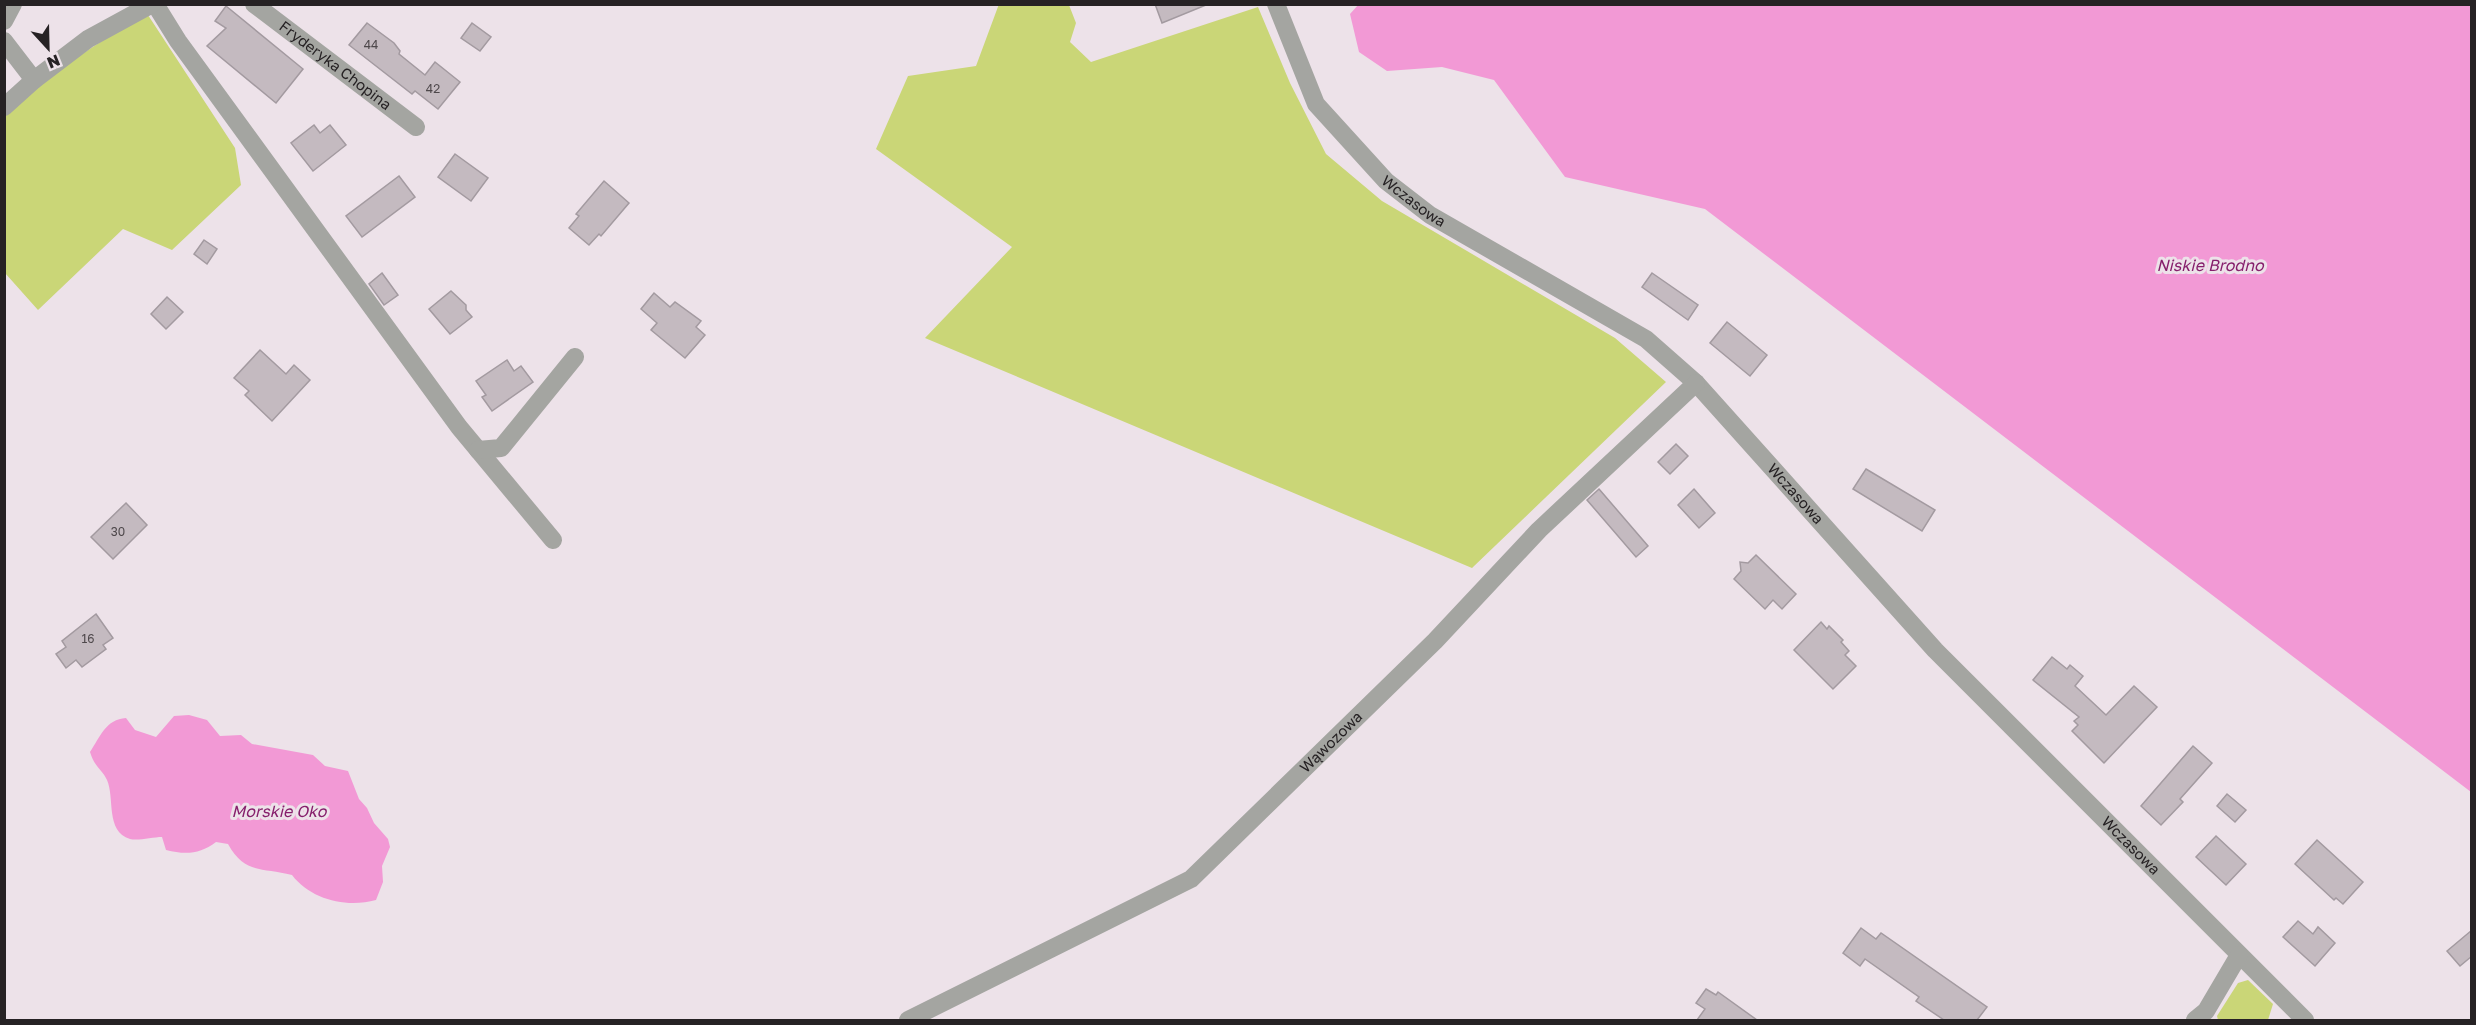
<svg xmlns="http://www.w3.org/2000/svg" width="2476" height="1025" viewBox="0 0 2476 1025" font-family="'Golos Text',sans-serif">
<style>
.green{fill:#cad677}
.water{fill:#f299d5}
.building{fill:#c4bac0;stroke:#a39aa0;stroke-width:1.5}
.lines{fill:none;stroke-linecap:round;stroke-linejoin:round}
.minor{stroke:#a4a5a1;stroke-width:18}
.labels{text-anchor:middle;stroke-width:6;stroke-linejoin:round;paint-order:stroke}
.number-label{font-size:12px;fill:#4e484b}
.street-label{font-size:15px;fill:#262224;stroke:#ede2e9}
.water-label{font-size:16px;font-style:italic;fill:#861f6c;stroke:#ede2e9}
</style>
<rect width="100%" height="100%" fill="#ede2e9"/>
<g class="green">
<path d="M999,4L1069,5L1076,23L1070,42L1091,62L1258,7L1290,83L1326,154L1382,201L1615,338L1666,382L1472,568L925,338L1012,247L876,149L908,76L976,66Z"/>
<path d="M146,12L235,148L241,185L172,250L123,229L38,310L5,273V114L41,81Z"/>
<path d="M2248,980L2273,1004L2268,1020H2218L2217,1016L2238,983Z"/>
</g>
<g class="water">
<path d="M1359,4L2471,5V792L1705,209L1565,177L1494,80L1442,67L1387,71L1359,52L1350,14Z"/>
<path d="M189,715L207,720L220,736L241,735L252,744L313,755L325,766L348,771L359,799L367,808L374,823L388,839L390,847L382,866L383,882L376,900C347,908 311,900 292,875C263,867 245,875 228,844L216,842C200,854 186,855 166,850L162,837C153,837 138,841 130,839C105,831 115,798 107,780C102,769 95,768 90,752C100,737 106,719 126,718L135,730L156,737L174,716Z"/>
</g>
<g class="building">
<path d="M1155,4H1206V5L1162,23Z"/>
<path d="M226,6L303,69L276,103L207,46L226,28L215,21Z"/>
<path d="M367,23L394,43L400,51L399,54L425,75L435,62L460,82L438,109L415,91L412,94L349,45Z"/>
<path d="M472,23L491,37L480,51L461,38Z"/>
<path d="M314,125L320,133L330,125L346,145L313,171L291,143Z"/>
<path d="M455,154L488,178L471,201L438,177Z"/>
<path d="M399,176L415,197L362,237L346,216Z"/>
<path d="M604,181L629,203L601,236L599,234L589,245L569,228L579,216L576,214Z"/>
<path d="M204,240L217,249L207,264L194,254Z"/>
<path d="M382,273L398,295L384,305L369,284Z"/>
<path d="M1652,273L1698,305L1688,320L1642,287Z"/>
<path d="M451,291L466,305V310L472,317L450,334L429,309Z"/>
<path d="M654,293L670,307L675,302L701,321L696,327L705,335L685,358L651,330L657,323L641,309Z"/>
<path d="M167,297L183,312L166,329L151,314Z"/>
<path d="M1727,322L1767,355L1750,376L1710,343Z"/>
<path d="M260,350L286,374L294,365L310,380L272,421L245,395L249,391L234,378Z"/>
<path d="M507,360L514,371L521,366L533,382L492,411L482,397L486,395L476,381Z"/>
<path d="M1676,444L1688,456L1670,474L1658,462Z"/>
<path d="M1866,469L1935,510L1922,531L1853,489Z"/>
<path d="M1599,489L1648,546L1636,557L1587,500Z"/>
<path d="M1694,489L1715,513L1699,528L1678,505Z"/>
<path d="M126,503L147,525L113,559L91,537Z"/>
<path d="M1756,555L1796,594L1782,609L1773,600L1765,609L1734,579L1741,571L1740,562L1748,563Z"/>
<path d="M96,614L113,638L103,645L106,649L82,667L76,660L66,668L56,654L66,647L62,641Z"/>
<path d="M1821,622L1827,629L1829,626L1843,640L1841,642L1849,651L1845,655L1856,666L1833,689L1794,650Z"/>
<path d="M2052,657L2067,669L2070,665L2083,676L2075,686L2106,715L2134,686L2157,707L2104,763L2072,731L2078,725L2074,721L2079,717L2033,680Z"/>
<path d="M2193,746L2212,763L2180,799L2183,802L2161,825L2141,806Z"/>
<path d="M2227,794L2246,810L2235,822L2217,806Z"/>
<path d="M2216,836L2246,864L2226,885L2196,857Z"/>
<path d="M2317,840L2363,882L2343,904L2336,898L2334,900L2295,864Z"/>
<path d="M2298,921L2313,934L2318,927L2335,943L2315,966L2283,937Z"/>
<path d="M1861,928L1876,939L1881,933L1987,1007L1977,1020H1944L1916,1001L1919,997L1865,959L1860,966L1843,953Z"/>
<path d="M2472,930V956L2460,966L2447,951Z"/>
<path d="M1706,989L1716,995L1718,992L1757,1020H1697L1705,1009L1696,1003Z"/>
</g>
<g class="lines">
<g class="minor">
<path d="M155,4L178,41L459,427L553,540"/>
<path id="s1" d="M254,4L416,127"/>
<path id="s2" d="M1276,4L1316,104L1386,181L1430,215L1646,339L1696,383L1935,650L2305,1020"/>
<path d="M4,21L13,4"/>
<path d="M4,41L34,80"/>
<path d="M4,107L34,80L88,39L152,4"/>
<path d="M478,450L501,448L575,357"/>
<path id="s3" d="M908,1020L1191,879L1435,641L1539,530L1696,383"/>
<path d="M2195,1020L2206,1011L2239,955"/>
</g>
</g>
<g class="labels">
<g class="number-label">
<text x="371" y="49">44</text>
<text x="433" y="93">42</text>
<text x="118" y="536">30</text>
<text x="88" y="643">16</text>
</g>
<g class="street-label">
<text dy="5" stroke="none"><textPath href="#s1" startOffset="102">Fryderyka Chopina</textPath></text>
<text dy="5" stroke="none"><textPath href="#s2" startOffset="246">Wczasowa</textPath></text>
<text dy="5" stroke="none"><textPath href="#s2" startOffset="732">Wczasowa</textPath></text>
<text dy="5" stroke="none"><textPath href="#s3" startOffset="512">Wąwozowa</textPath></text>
<text dy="5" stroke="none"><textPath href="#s2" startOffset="1218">Wczasowa</textPath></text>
</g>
<g class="water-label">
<text x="2210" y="271">Niskie Brodno</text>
<text x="279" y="817">Morskie Oko</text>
</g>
</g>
<rect width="2476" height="1025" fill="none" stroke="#262224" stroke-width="12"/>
<g transform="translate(48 48) rotate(158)" stroke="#ede2e9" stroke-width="4.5" paint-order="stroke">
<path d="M0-4.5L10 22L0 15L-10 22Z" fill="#262224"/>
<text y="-9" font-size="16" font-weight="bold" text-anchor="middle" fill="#262224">N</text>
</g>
</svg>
